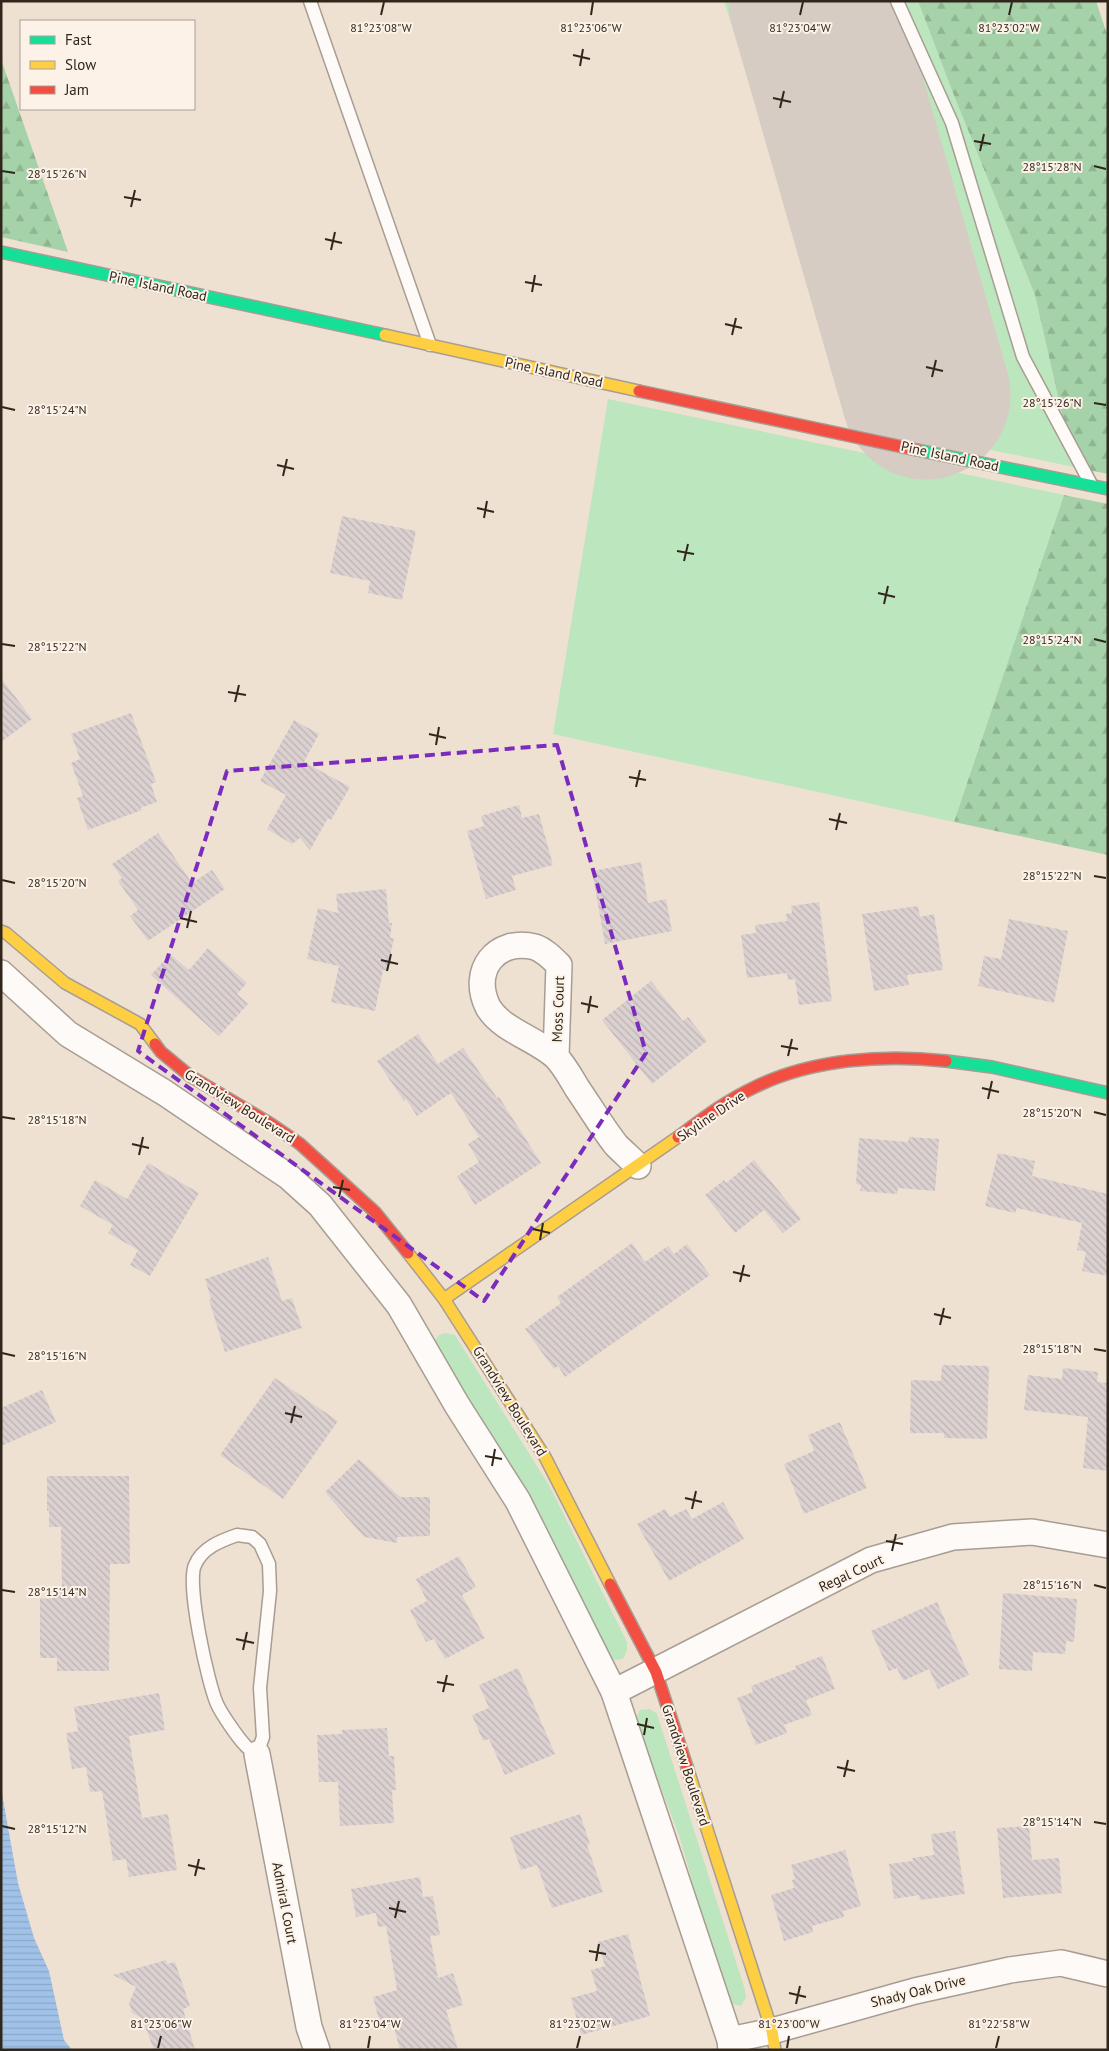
<svg xmlns="http://www.w3.org/2000/svg" width="1109" height="2051" viewBox="0 0 1109 2051" font-family="'PT Sans',sans-serif">
<style>
.grass{fill:#bce6bd}
.forest{fill:url(#forest-firs)}
.water{fill:url(#water-rules)}
.lines{fill:none;stroke-linecap:round;stroke-linejoin:round}
.runway{stroke:#d6ccc3;stroke-width:169}
.building{fill:url(#building-back-hatch)}
.lane-casing{stroke:#a89d92;stroke-width:15}
.street-casing{stroke:#a89d92;stroke-width:28}
.fast-casing{stroke:#a89d92;stroke-width:14}
.slow-casing{stroke:#a89d92;stroke-width:14}
.jam-casing{stroke:#a89d92;stroke-width:14}
.lane{stroke:#fdfaf8;stroke-width:12}
.street{stroke:#fdfaf8;stroke-width:25}
.fast{stroke:#16e098;stroke-width:11}
.slow{stroke:#ffcf43;stroke-width:11}
.jam{stroke:#f24e42;stroke-width:11}
.marked{fill:none;stroke:#7b2cbf;stroke-width:4;stroke-dasharray:10 6;stroke-linejoin:round}
.ticks{fill:none;stroke:#30261b;stroke-width:2}
.labels{text-anchor:middle;stroke-width:4;stroke-linejoin:round;paint-order:stroke}
.street-label{font-size:14px;fill:#30261b;stroke:#fcf2e7}
.ticks-label{font-size:12px;text-anchor:middle;fill:#30261b;stroke:#fcf2e7;stroke-width:4;stroke-linejoin:round;paint-order:stroke}
</style>
<defs>
<pattern id="forest-firs" width="22" height="20" patternUnits="userSpaceOnUse" patternTransform="scale(1.25)"><rect width="22" height="20" fill="#a5d2a8"/><path d="M5 1l3.5 6h-7zM16 11l3.5 6h-7z" fill="#8eb490"/></pattern>
<pattern id="water-rules" width="6" height="5" patternUnits="userSpaceOnUse" patternTransform="scale(1.25)"><rect width="6" height="5" fill="#a1c2e8"/><path d="M0 2.5h6" fill="none" stroke="#8ba7c6"/></pattern>
<pattern id="building-back-hatch" width="6" height="6" patternUnits="userSpaceOnUse" patternTransform="scale(1.25)"><rect width="6" height="6" fill="#dbd1d0"/><path d="M-1 5l2 2M0 0l6 6M5-1l2 2" fill="none" stroke="#bcb3b2"/></pattern>
</defs>
<rect width="100%" height="100%" fill="#efe1d2"/>
<g class="grass">
<path d="M724,1H918L953,93L1035,295L1074,467L855,422Z"/>
<path d="M608,399L1064,495L954,822L553,734Z"/>
<path d="M445,1333L455,1335L550,1487L627,1642V1650L624,1658L619,1660L609,1659L523,1483L484,1425L436,1348L435,1340L439,1335Z"/>
<path d="M650,1709L657,1714L745,1990L746,1997L741,2006L726,2002L680,1838L637,1725L636,1718L640,1710Z"/>
</g>
<g class="forest">
<path d="M918,1H1096L1108,37V474L1074,467L1035,295L953,93Z"/>
<path d="M1,59L68,252L1,237Z"/>
<path d="M1064,495L1108,504V855L954,822Z"/>
</g>
<path class="water" d="M1,1788L18,1883L34,1938L49,1971L64,2040L72,2050H1Z"/>
<g class="lines">
<path class="runway" d="M813,1L926,395"/>
</g>
<g class="building">
<path d="M342,516L416,531L402,600L368,593L370,581L330,573Z"/>
<path d="M1,678L32,719L1,742Z"/>
<path d="M131,713L156,782L151,784L157,802L140,808L142,810L88,830L77,798L83,796L71,763L80,759L71,734Z"/>
<path d="M294,720L319,734L304,762L350,787L331,820L328,818L310,850L300,838L292,844L267,829L286,795L260,781Z"/>
<path d="M519,805L522,818L539,814L553,865L512,876L516,890L486,899L467,831L484,826L481,816Z"/>
<path d="M158,833L192,883L212,870L225,889L148,941L130,916L138,910L118,881L122,878L112,864Z"/>
<path d="M641,862L648,903L666,899L672,931L605,944L592,871Z"/>
<path d="M386,889L389,923H392L390,938H394L387,971L383,970L375,1011L331,1002L339,966L307,959L318,908L338,913L336,894Z"/>
<path d="M819,902L832,1001L799,1005L795,979L788,980L787,973L747,978L741,935L756,933L755,925L787,921L786,914L792,913L791,906Z"/>
<path d="M918,906L920,917L934,914L943,970L907,975L909,985L874,991L862,914Z"/>
<path d="M1009,919L1068,931L1054,1003L978,986L984,956L1001,959Z"/>
<path d="M208,948L247,983L237,994L248,1004L219,1036L151,975L170,954L189,970Z"/>
<path d="M651,981L683,1021L688,1017L707,1041L652,1084L602,1020Z"/>
<path d="M418,1034L438,1064L463,1048L497,1098L499,1097L541,1163L475,1205L457,1176L479,1162L468,1144L479,1137L451,1093L417,1116L406,1099L404,1101L377,1061Z"/>
<path d="M909,1137L939,1139L935,1191L898,1188L897,1194L860,1191L861,1185L856,1184L859,1138L908,1142Z"/>
<path d="M998,1153L1035,1161L1032,1176L1108,1194V1276L1082,1271L1086,1252L1077,1250L1082,1223L1017,1208L1015,1213L985,1206Z"/>
<path d="M754,1160L801,1219L783,1233L764,1210L735,1233L705,1195L724,1180L726,1183Z"/>
<path d="M148,1163L199,1193L150,1276L130,1265L138,1250L108,1233L113,1225L80,1206L95,1180L127,1199Z"/>
<path d="M632,1243L645,1262L668,1246L674,1254L687,1244L710,1275L565,1377L558,1366L554,1369L525,1329L561,1303L557,1297Z"/>
<path d="M268,1257L282,1301L292,1298L302,1328L225,1352L212,1310L209,1299H211L205,1279Z"/>
<path d="M942,1365L989,1366L987,1439L944,1438V1433H910L911,1380L941,1381Z"/>
<path d="M1063,1368L1098,1372L1097,1382L1108,1383V1471L1083,1468L1088,1417L1024,1410L1028,1375L1062,1379Z"/>
<path d="M275,1378L338,1421L283,1499L220,1455Z"/>
<path d="M42,1390L56,1422L1,1446V1408Z"/>
<path d="M840,1422L867,1488L804,1514L784,1464L814,1451L808,1435Z"/>
<path d="M359,1459L400,1497H430V1536L397,1537V1543L364,1537L325,1492Z"/>
<path d="M47,1476H129L130,1564H110L109,1671H57V1658H40V1598L49,1599V1591H62L61,1527H49V1510L47,1511Z"/>
<path d="M723,1502L744,1539L669,1581L637,1524L665,1509L670,1517L686,1509L692,1519Z"/>
<path d="M459,1556L476,1587L462,1595L485,1638L445,1659L434,1639L426,1642L410,1610L427,1601L416,1579Z"/>
<path d="M1003,1593L1077,1599L1074,1642L1066,1641L1065,1654L1033,1652L1032,1671L999,1669Z"/>
<path d="M937,1602L969,1675L938,1689L929,1669L903,1681L897,1668L889,1671L871,1631Z"/>
<path d="M822,1656L835,1689L806,1700L812,1715L784,1725L787,1733L756,1745L737,1698L753,1692L751,1686L796,1669L795,1666Z"/>
<path d="M518,1668L555,1754L505,1775L489,1739L483,1741L472,1715L489,1708L479,1685Z"/>
<path d="M159,1693L165,1730L129,1736L142,1818L168,1814L177,1870L129,1877L126,1859L113,1861L102,1791L90,1792L86,1767L72,1769L66,1733L78,1731L74,1707Z"/>
<path d="M387,1728L389,1756H394L396,1790H392L394,1823L340,1826L338,1782H319L317,1735L342,1734V1730Z"/>
<path d="M580,1814L590,1844L587,1845L603,1892L552,1908L537,1865L521,1870L510,1837Z"/>
<path d="M1029,1826L1032,1860L1059,1858L1062,1893L1003,1898L997,1828Z"/>
<path d="M955,1831L965,1894L920,1900L919,1895L894,1899L889,1864L913,1861L912,1858L934,1855L931,1834Z"/>
<path d="M845,1850L861,1906L843,1911L844,1917L812,1926L813,1932L784,1941L771,1895L794,1888L792,1880L795,1879L791,1865Z"/>
<path d="M420,1877L423,1897L433,1896L440,1935L430,1936L438,1978L453,1973L463,2005L446,2010L458,2050H400L393,2024L381,2028L373,1997L397,1990L386,1926L378,1927L376,1913L356,1917L351,1889Z"/>
<path d="M628,1934L650,2016L581,2035L571,1998L597,1991L591,1970L605,1966L598,1942Z"/>
<path d="M166,1960L167,1964L175,1962L190,2006L183,2009L195,2050H154L142,2018L132,2013L129,2003L136,1987L113,1975Z"/>
</g>
<g class="lines">
<defs>
<g id="lane">
<path d="M310,1L430,345"/>
<path d="M897,1L952,123L1023,357L1091,484"/>
<path d="M237,1535L252,1537L260,1544L269,1564L270,1591L260,1688L263,1737L257,1754C253,1751 248,1749 245,1745C238,1738 221,1713 217,1704C208,1684 186,1584 195,1565C202,1548 220,1541 237,1535Z"/>
</g>
<g id="street">
<path d="M1,973L68,1034L165,1093L289,1177L320,1205L399,1305L457,1405L518,1501L614,1692L730,2040L731,2050"/>
<path d="M556,1057L559,965C552,958 544,950 535,947C496,937 470,971 488,1007C501,1030 537,1039 556,1057C564,1065 571,1078 577,1088C590,1107 602,1127 616,1145C623,1152 631,1159 638,1166"/>
<path d="M614,1692L871,1560L953,1537L1032,1532L1108,1545"/>
<path d="M257,1754L309,2027L317,2050"/>
<path d="M730,2040L772,2031L915,1991L1010,1970L1061,1963L1108,1974"/>
</g>
<g id="fast">
<path d="M1,252L385,335"/>
<path d="M917,450L1108,489"/>
<path d="M946,1061L992,1067L1108,1093"/>
</g>
<g id="slow">
<path d="M385,335L639,391"/>
<path d="M1,931L6,933L65,983L140,1024L155,1044"/>
<path d="M408,1253L444,1299L545,1457L610,1584"/>
<path d="M444,1299L678,1137"/>
<path d="M687,1767L772,2031L775,2050"/>
</g>
<g id="jam">
<path d="M639,391L917,450"/>
<path d="M155,1044L161,1052L190,1076L271,1124L300,1144L375,1212L408,1253"/>
<path d="M678,1137C702,1119 727,1100 755,1087C812,1059 884,1054 946,1061"/>
<path d="M610,1584L656,1672L687,1767"/>
</g>
</defs>
<use href="#lane" class="lane-casing"/>
<use href="#street" class="street-casing"/>
<use href="#fast" class="fast-casing"/>
<use href="#slow" class="slow-casing"/>
<use href="#jam" class="jam-casing"/>
<use href="#lane" class="lane"/>
<use href="#street" class="street"/>
<use href="#fast" class="fast"/>
<use href="#slow" class="slow"/>
<use href="#jam" class="jam"/>
</g>
<path class="marked" d="M557,745L646,1053L484,1301L138,1051L227,771Z"/>
<path class="ticks" d="M381,15L384,2M591,15L593,2M800,15L803,2M1009,15L1012,2M573,55L590,59M580,66L583,49M773,98L791,102M780,108L784,91M974,141L991,144M980,151L984,134M1094,166L1106,169M2,171L15,173M124,197L141,200M131,207L135,190M325,239L342,243M331,250L335,232M525,282L542,285M532,292L535,275M725,324L742,328M732,335L736,318M926,367L943,371M932,377L936,360M1094,403L1106,405M2,407L15,410M277,465L294,469M283,476L287,459M477,508L494,512M484,518L487,501M677,551L694,554M684,561L688,544M878,593L895,597M884,604L888,586M1094,639L1106,642M2,644L15,646M228,692L246,695M235,702L239,685M429,734L446,738M436,745L439,727M629,777L646,780M636,787L640,770M829,819L847,823M836,830L840,813M1094,876L1106,878M2,880L15,883M180,918L197,922M187,928L191,911M381,960L398,964M387,971L391,954M581,1003L598,1007M588,1013L591,996M781,1046L798,1049M788,1056L792,1039M982,1088L999,1092M988,1099L992,1081M1094,1112L1106,1115M2,1117L15,1119M132,1144L149,1148M139,1155L143,1137M333,1187L350,1190M339,1197L343,1180M533,1229L550,1233M540,1240L543,1223M733,1272L750,1276M740,1282L744,1265M934,1314L951,1318M940,1325L944,1308M1094,1349L1106,1351M2,1353L15,1356M285,1413L302,1417M291,1423L295,1406M485,1456L502,1459M492,1466L495,1449M685,1498L702,1502M692,1509L696,1491M886,1541L903,1544M892,1551L896,1534M1094,1585L1106,1588M2,1590L15,1592M236,1639L254,1643M243,1650L247,1632M437,1682L454,1685M443,1692L447,1675M637,1724L654,1728M644,1735L647,1718M837,1767L855,1771M844,1777L848,1760M1094,1822L1106,1824M2,1826L15,1829M188,1865L205,1869M195,1876L199,1859M389,1908L406,1912M395,1918L399,1901M589,1951L606,1954M596,1961L599,1944M789,1993L806,1997M796,2004L800,1986M158,2048L161,2036M368,2048L370,2036M577,2048L580,2036M787,2048L789,2036M996,2048L999,2036"/>
<g class="labels">
<g class="street-label">
<text transform="translate(158 286) rotate(12)" y="5">Pine Island Road</text>
<text transform="translate(554 372) rotate(12)" y="5">Pine Island Road</text>
<text transform="translate(950 456) rotate(12)" y="5">Pine Island Road</text>
<text transform="translate(558 1009) rotate(-88)" y="5">Moss Court</text>
<text transform="translate(240 1106) rotate(32)" y="5">Grandview Boulevard</text>
<text transform="translate(711 1116) rotate(-34)" y="5">Skyline Drive</text>
<text transform="translate(510 1401) rotate(58)" y="5">Grandview Boulevard</text>
<text transform="translate(851 1573) rotate(-25)" y="5">Regal Court</text>
<text transform="translate(686 1765) rotate(72)" y="5">Grandview Boulevard</text>
<text transform="translate(285 1903) rotate(79)" y="5">Admiral Court</text>
<text transform="translate(918 1991) rotate(-14)" y="5">Shady Oak Drive</text>
</g>
</g>
<g class="ticks-label">
<text x="381" y="32">81°23'08"W</text>
<text x="591" y="32">81°23'06"W</text>
<text x="800" y="32">81°23'04"W</text>
<text x="1009" y="32">81°23'02"W</text>
<text x="1052" y="171">28°15'28"N</text>
<text x="57" y="178">28°15'26"N</text>
<text x="1052" y="407">28°15'26"N</text>
<text x="57" y="414">28°15'24"N</text>
<text x="1052" y="644">28°15'24"N</text>
<text x="57" y="651">28°15'22"N</text>
<text x="1052" y="880">28°15'22"N</text>
<text x="57" y="887">28°15'20"N</text>
<text x="1052" y="1117">28°15'20"N</text>
<text x="57" y="1124">28°15'18"N</text>
<text x="1052" y="1353">28°15'18"N</text>
<text x="57" y="1360">28°15'16"N</text>
<text x="1052" y="1589">28°15'16"N</text>
<text x="57" y="1596">28°15'14"N</text>
<text x="1052" y="1826">28°15'14"N</text>
<text x="57" y="1833">28°15'12"N</text>
<text x="161" y="2028">81°23'06"W</text>
<text x="370" y="2028">81°23'04"W</text>
<text x="580" y="2028">81°23'02"W</text>
<text x="789" y="2028">81°23'00"W</text>
<text x="999" y="2028">81°22'58"W</text>
</g>
<rect width="1109" height="2051" fill="none" stroke="#30261b" stroke-width="5"/>
<rect x="20" y="20" width="175" height="90" fill="#fcf2e7" stroke="#aaa095"/>
<rect x="30" y="36" width="25" height="8" fill="#16e098" stroke="#aaa095"/>
<text x="65" y="45" font-size="15" fill="#30261b">Fast</text>
<rect x="30" y="61" width="25" height="8" fill="#ffcf43" stroke="#aaa095"/>
<text x="65" y="70" font-size="15" fill="#30261b">Slow</text>
<rect x="30" y="86" width="25" height="8" fill="#f24e42" stroke="#aaa095"/>
<text x="65" y="95" font-size="15" fill="#30261b">Jam</text>
</svg>
